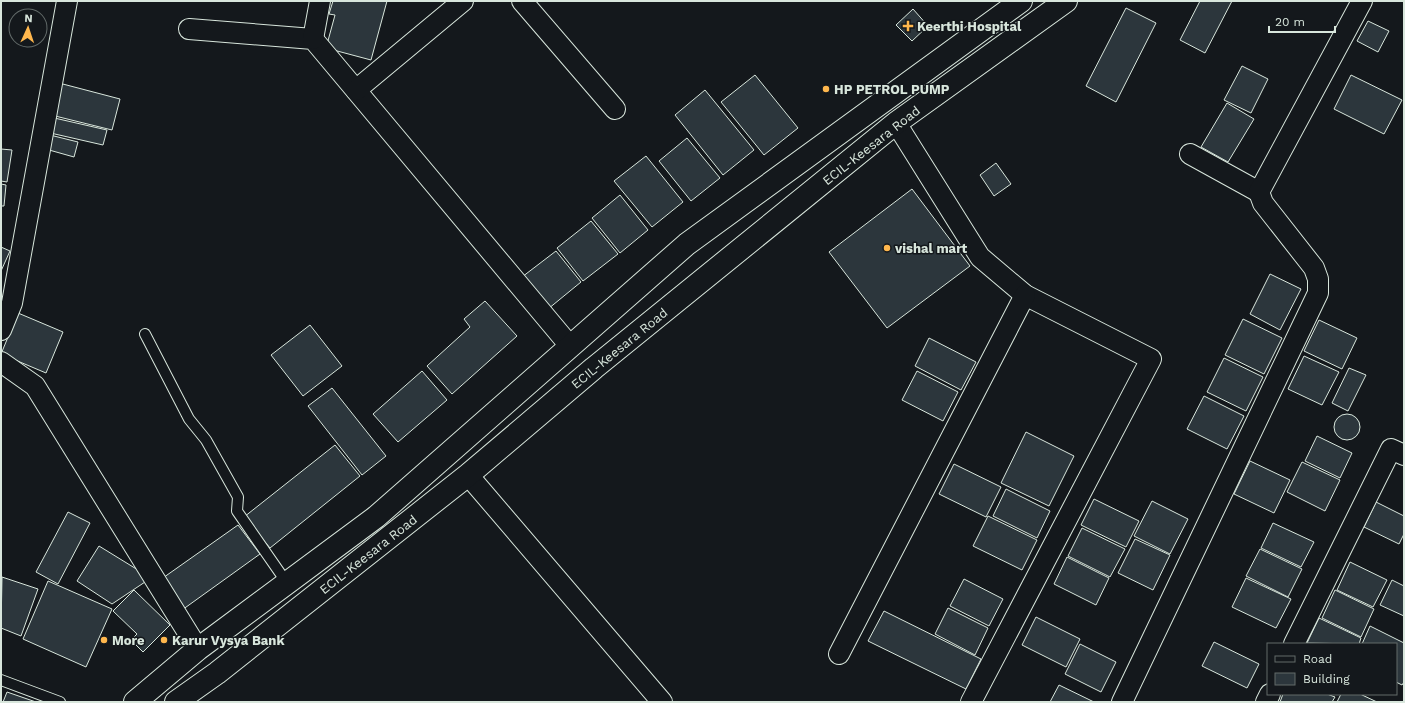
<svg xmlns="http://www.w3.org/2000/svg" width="1405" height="703" viewBox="0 0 1405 703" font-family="'Work Sans',sans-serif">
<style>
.building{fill:#2c363c;stroke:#d8e6dc}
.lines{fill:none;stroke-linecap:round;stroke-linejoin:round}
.service-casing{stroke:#d8e6dc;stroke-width:12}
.minor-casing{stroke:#d8e6dc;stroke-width:22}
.primary-casing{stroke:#d8e6dc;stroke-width:24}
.service{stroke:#14181c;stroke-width:10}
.minor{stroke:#14181c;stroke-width:20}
.primary{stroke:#14181c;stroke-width:22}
.poi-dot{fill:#ffb74d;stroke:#14181c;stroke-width:1.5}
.labels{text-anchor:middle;stroke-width:3;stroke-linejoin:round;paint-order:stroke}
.poi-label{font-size:13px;font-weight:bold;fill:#d8e6dc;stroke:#14181c;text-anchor:start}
.street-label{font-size:13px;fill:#d8e6dc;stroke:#14181c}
</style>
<rect width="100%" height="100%" fill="#14181c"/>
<g class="building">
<path d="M333,1H387L371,60L326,48L335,15L329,14Z"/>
<path d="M1200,1H1232L1205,53L1180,40Z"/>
<path d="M1126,8L1156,23L1116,102L1086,86Z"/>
<path d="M913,9L928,26L912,41L896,25Z"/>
<path d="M1368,21L1389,31L1378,52L1357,41Z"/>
<path d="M1242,66L1268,79L1251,113L1224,100Z"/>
<path d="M755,75L798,128L764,155L721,102Z"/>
<path d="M1351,75L1402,100L1384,134L1334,109Z"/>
<path d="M59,83L120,99L112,130L51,115Z"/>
<path d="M705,90L754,150L723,175L675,115Z"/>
<path d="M1227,103L1254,119L1228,162L1201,147Z"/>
<path d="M50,117L107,130L103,145L46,132Z"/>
<path d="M46,134L78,142L74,157L42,148Z"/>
<path d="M687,138L720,178L691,201L659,161Z"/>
<path d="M1,149L12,150L7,182L1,181Z"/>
<path d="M646,156L683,202L652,227L614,181Z"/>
<path d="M996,163L1011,184L994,196L980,175Z"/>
<path d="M1,184L6,185L4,206H1Z"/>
<path d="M912,189L970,266L887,328L829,252Z"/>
<path d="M620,195L648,230L620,253L592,218Z"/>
<path d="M591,221L618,254L583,281L557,248Z"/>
<path d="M1,247L10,251L1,271Z"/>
<path d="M556,251L581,282L548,309L522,277Z"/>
<path d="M1270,274L1301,289L1280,330L1250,314Z"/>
<path d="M485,301L517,336L452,394L427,366L470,327L464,319Z"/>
<path d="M18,313L63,332L46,373L1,354Z"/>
<path d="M1243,319L1282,338L1264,374L1225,355Z"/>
<path d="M1319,320L1357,338L1342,369L1304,351Z"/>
<path d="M310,325L342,366L303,396L271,355Z"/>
<path d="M929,338L976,362L961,390L915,366Z"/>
<path d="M1304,356L1339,372L1322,405L1288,389Z"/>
<path d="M1224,358L1263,377L1246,411L1207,392Z"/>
<path d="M1349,368L1366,375L1348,411L1332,403Z"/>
<path d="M422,371L447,400L398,442L373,414Z"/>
<path d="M917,371L958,392L943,421L902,400Z"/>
<path d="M332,388L386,456L362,475L308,406Z"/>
<path d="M1204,396L1244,416L1227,449L1187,429Z"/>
<circle cx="1347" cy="427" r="13"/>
<path d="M1026,432L1074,456L1049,506L1001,483Z"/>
<path d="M1317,436L1352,453L1340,478L1305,461Z"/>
<path d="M335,445L360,476L270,548L244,517Z"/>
<path d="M1250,461L1290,480L1274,513L1234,494Z"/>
<path d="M1302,462L1340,480L1325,511L1287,492Z"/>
<path d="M954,464L1001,487L986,517L939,494Z"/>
<path d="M1006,489L1050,511L1037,538L993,516Z"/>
<path d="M1094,499L1139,521L1126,547L1081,525Z"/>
<path d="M1152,501L1188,519L1170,554L1134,536Z"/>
<path d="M1376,502L1404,516V534L1399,544L1364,527Z"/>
<path d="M68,512L90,523L58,584L36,572Z"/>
<path d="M988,516L1037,540L1022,570L973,546Z"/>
<path d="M1273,523L1314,542L1301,567L1261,548Z"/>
<path d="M238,525L260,554L182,610L160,580Z"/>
<path d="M1082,528L1125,549L1110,577L1068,556Z"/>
<path d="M1135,539L1170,555L1153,590L1118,573Z"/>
<path d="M99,546L151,578L112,604L77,581Z"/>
<path d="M1260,549L1302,569L1288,597L1246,576Z"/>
<path d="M1067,557L1109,578L1096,605L1054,584Z"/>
<path d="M1350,562L1387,580L1373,607L1337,590Z"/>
<path d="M2,577L38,589L21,636L1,628Z"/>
<path d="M1246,578L1291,599L1276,628L1232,607Z"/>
<path d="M964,579L1003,599L989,626L950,606Z"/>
<path d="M1392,580L1404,586V616L1380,605Z"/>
<path d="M48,581L112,609L86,667L23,639Z"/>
<path d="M134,590L170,625L143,652L131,640L137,634L113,611Z"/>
<path d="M1335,590L1374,609L1361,637L1322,618Z"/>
<path d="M948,608L988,628L975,655L935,634Z"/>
<path d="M884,611L981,659L966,689L868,641Z"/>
<path d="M1036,617L1080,639L1066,667L1022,645Z"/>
<path d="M1319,618L1361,638L1359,644L1307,643Z"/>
<path d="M1370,626L1404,643V682L1402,685L1396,682V644H1362Z"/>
<path d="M1214,642L1259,664L1247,688L1202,666Z"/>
<path d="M1080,644L1116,662L1101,692L1065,674Z"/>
<path d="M1059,685L1094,702H1050Z"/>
<path d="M7,692L36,702H3Z"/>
<path d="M1283,694H1327L1335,697L1332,702H1280Z"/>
<path d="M1341,694H1360L1377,702H1337Z"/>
</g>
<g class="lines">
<defs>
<g id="service">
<path d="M145,334L189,419L206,440L238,497L237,511L287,583"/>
<path d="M1,680L60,702"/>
</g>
<g id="minor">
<path d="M522,1L615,109"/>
<path d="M189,29L313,39L570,346"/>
<path d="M313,39L320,1"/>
<path d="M356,90L463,1"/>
<path d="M896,123L980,257L1025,295L1151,359L971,702"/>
<path d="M1190,154L1259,192"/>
<path d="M1,330L12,303L67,1"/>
<path d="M1,362L35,386L198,649"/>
<path d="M468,475L662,702"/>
<path d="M1294,644L1391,449L1404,455"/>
<path d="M839,654L1025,295"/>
<path d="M1122,702L1318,293V279L1314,268L1263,203L1259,192L1362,1"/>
<path d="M1266,702L1270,694"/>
</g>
<g id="primary">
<path d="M135,702L198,649L376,517L687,244L1021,1"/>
<path d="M176,702L217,673L468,475L594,368L896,123L1066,1"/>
</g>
</defs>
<use href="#service" class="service-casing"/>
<use href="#minor" class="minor-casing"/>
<use href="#primary" class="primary-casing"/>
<use href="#service" class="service"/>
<use href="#minor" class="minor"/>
<use href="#primary" class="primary"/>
</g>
<g class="poi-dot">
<path d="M906 20h4v4h4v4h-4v4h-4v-4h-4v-4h4z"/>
<circle cx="826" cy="89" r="4"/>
<circle cx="887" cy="248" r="4"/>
<circle cx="104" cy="640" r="4"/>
<circle cx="164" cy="640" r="4"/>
</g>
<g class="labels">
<g class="poi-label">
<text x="917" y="31">Keerthi Hospital</text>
<text x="834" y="94">HP PETROL PUMP</text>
<text x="895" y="253">vishal mart</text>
<text x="112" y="645">More</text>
<text x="172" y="645">Karur Vysya Bank</text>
</g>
<g class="street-label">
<text transform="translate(871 145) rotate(-38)" y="5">ECIL-Keesara Road</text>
<text transform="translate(619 348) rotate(-39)" y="5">ECIL-Keesara Road</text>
<text transform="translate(368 554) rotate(-38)" y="5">ECIL-Keesara Road</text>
</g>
</g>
<rect width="1405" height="703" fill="none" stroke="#d8e6dc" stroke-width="4"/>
<rect x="1267" y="643" width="130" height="52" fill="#14181c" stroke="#626a69"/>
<rect x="1275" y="656" width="20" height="6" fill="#14181c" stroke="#626a69"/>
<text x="1303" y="663" font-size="12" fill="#d8e6dc">Road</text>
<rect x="1275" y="673" width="20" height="12" fill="#2c363c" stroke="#626a69"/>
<text x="1303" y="683" font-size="12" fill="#d8e6dc">Building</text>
<g transform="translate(28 28) rotate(3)"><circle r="19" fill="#14181c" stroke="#626a69"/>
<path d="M0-3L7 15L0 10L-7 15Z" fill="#ffb74d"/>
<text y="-6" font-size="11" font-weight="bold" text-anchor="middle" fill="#d8e6dc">N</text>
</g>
<path d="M1269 26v6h66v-6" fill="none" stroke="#d8e6dc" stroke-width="2"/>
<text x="1275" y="26" font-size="12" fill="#d8e6dc" stroke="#14181c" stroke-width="3" paint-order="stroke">20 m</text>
</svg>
